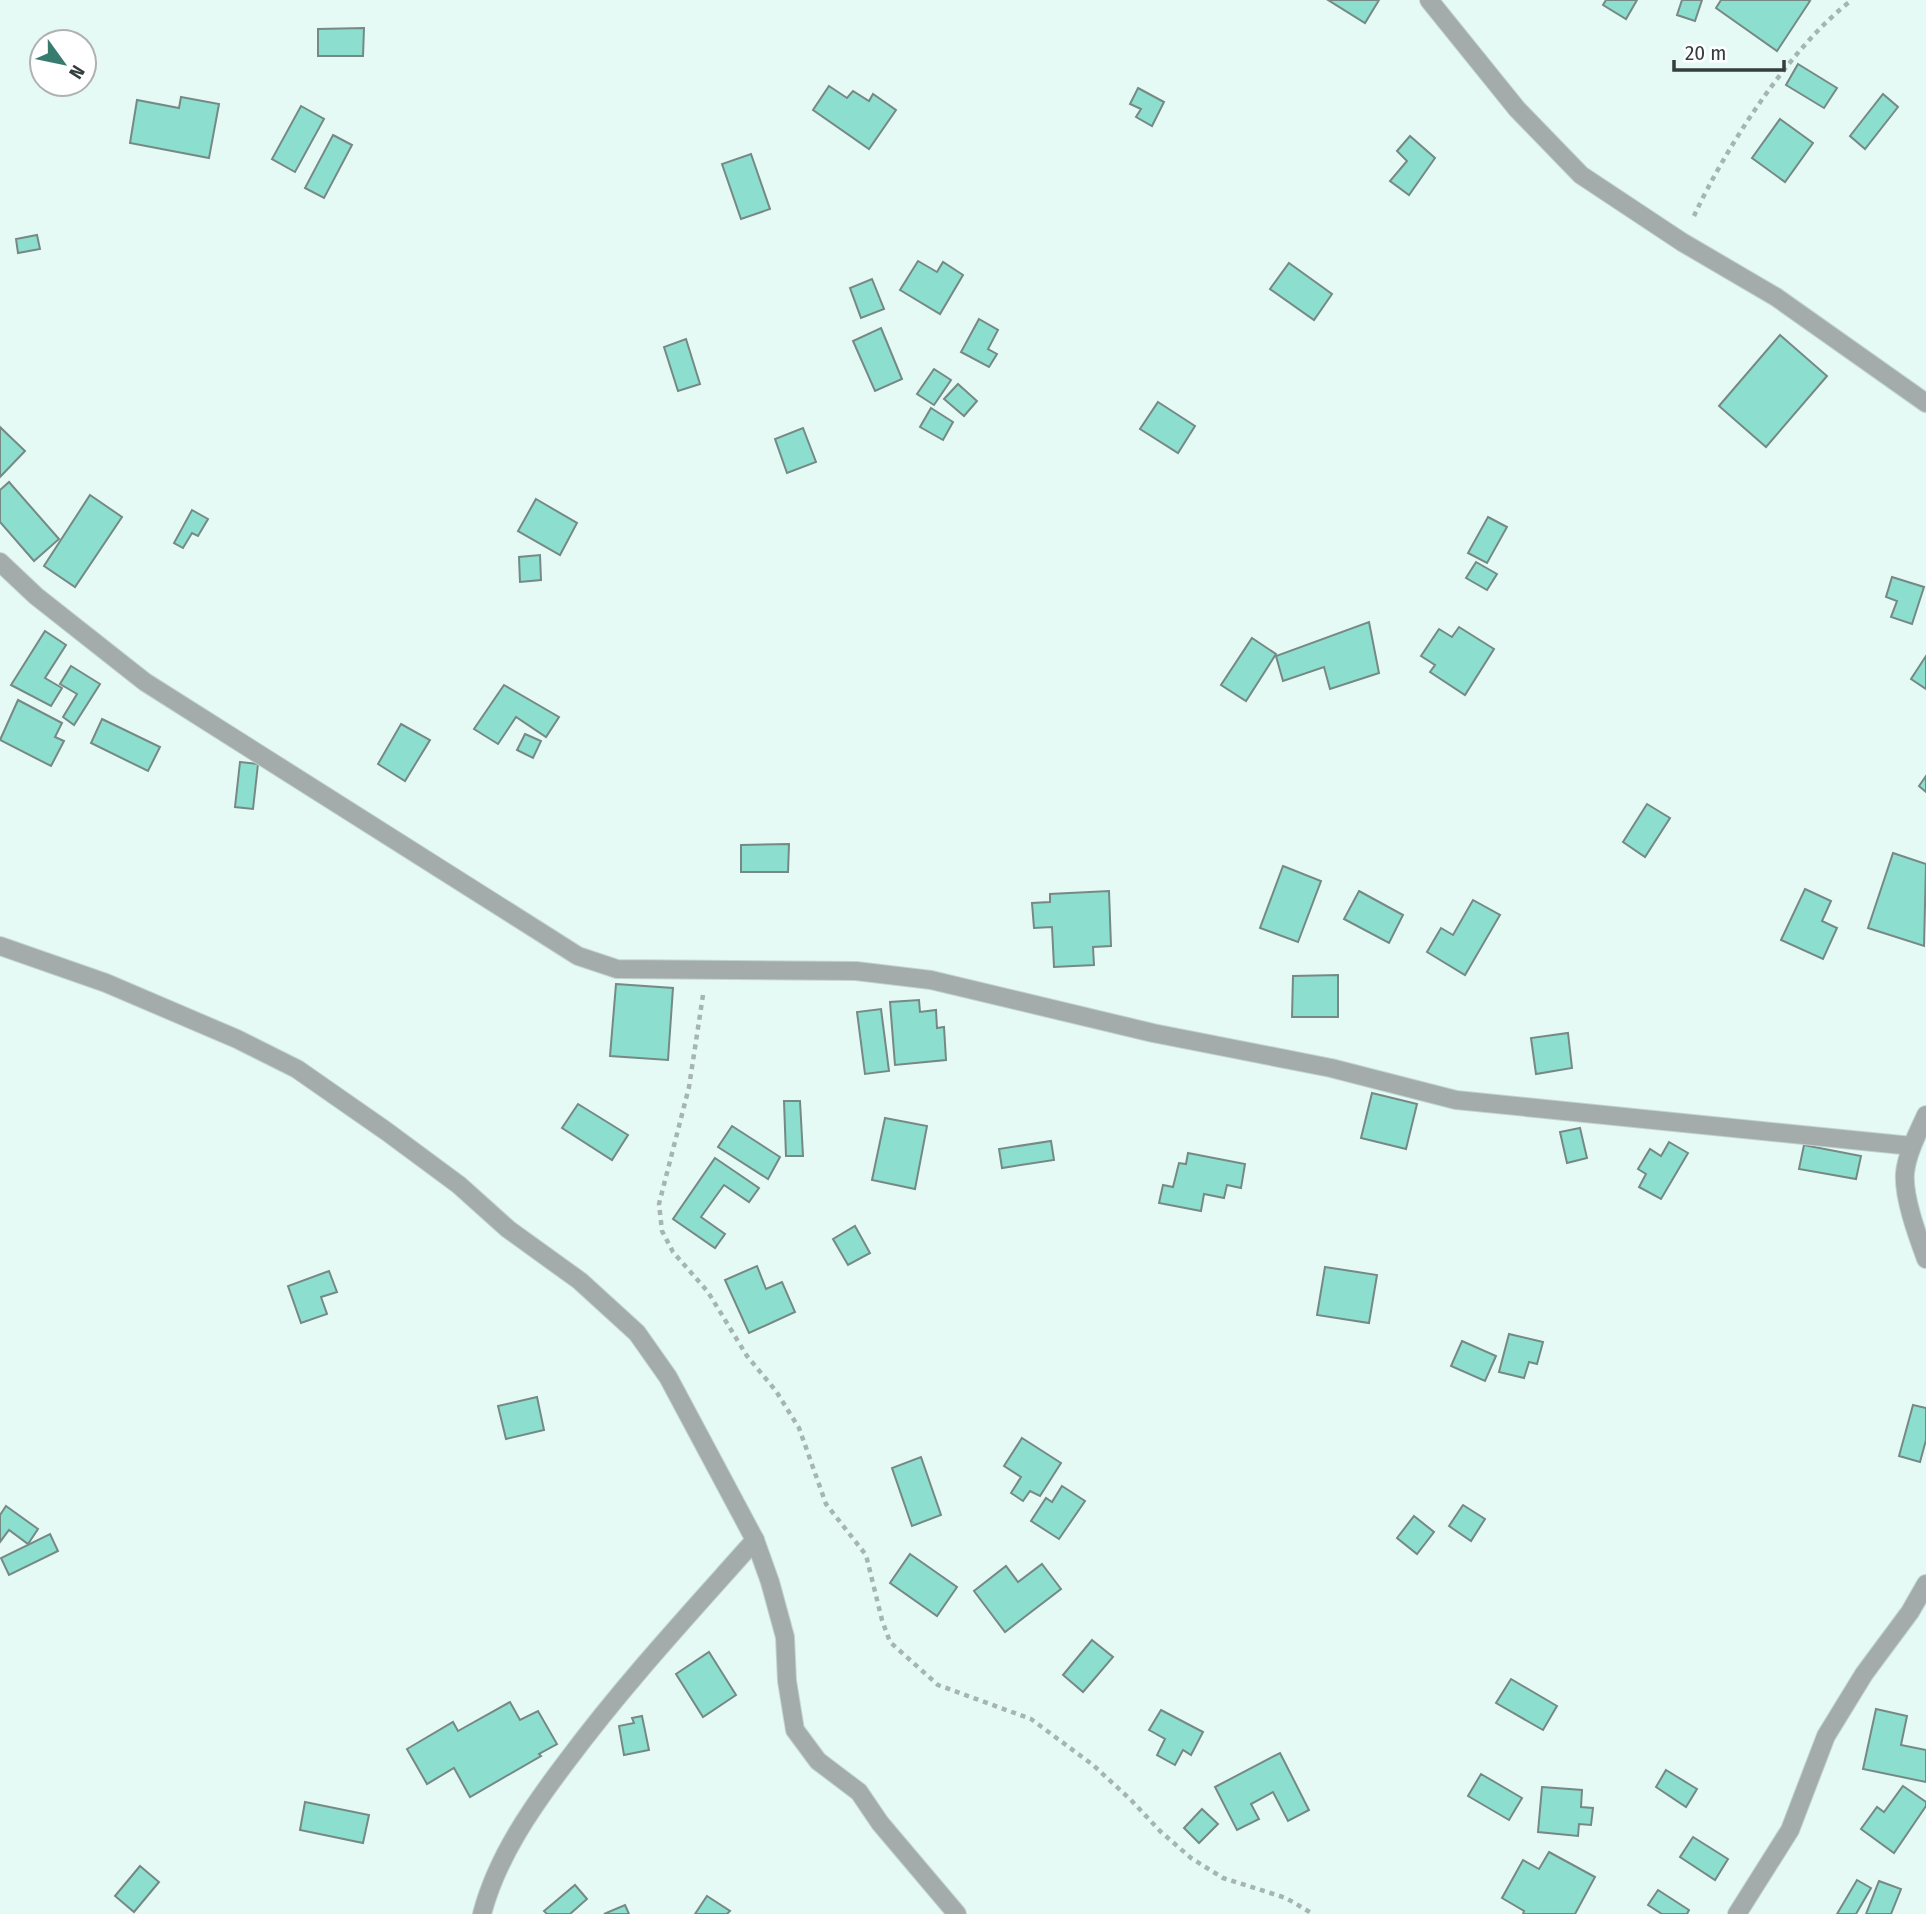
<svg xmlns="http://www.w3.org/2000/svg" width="1926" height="1914" viewBox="0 0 1926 1914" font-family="'Fira Sans Condensed',sans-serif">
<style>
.building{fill:#8cdfcf;stroke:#768985;stroke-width:2}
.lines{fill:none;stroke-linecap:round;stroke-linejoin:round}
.minor-casing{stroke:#c2d4d0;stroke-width:20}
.path{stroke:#a5b5b1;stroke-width:4.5;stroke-dasharray:5 5;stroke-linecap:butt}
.minor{stroke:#a3acaa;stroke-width:18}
</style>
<rect width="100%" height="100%" fill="#e5faf5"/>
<g class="building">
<path d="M1328,0H1379L1365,23Z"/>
<path d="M1606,0H1637L1626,19L1603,5Z"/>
<path d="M1682,0H1702L1695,21L1677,15Z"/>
<path d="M1721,0H1808L1810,1L1777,51L1716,8Z"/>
<path d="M364,28L363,56H318V29Z"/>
<path d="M1798,64L1837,88L1824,108L1786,85Z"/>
<path d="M829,86L847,98L853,91L869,101L873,94L896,110L869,149L813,110Z"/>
<path d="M1138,88L1164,102L1152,126L1136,117L1141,109L1130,104Z"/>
<path d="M1883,94L1898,107L1865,149L1850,136Z"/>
<path d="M181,97L219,104L209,158L130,143L137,100L179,108Z"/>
<path d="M301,106L324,119L295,172L272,159Z"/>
<path d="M1780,119L1813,143L1785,182L1752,158Z"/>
<path d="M333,135L352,145L324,198L305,188Z"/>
<path d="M1410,136L1435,158L1409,195L1390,181L1407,161L1397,151Z"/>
<path d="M751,154L770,209L741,219L722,164Z"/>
<path d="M37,235L40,249L18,253L16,239Z"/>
<path d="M918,261L937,272L943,262L963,275L940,314L900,290Z"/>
<path d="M1289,263L1332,294L1314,320L1270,289Z"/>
<path d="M872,279L884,309L861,318L850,288Z"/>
<path d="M979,319L998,330L988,349L997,354L989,367L961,352Z"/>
<path d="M881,328L902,379L875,391L853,341Z"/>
<path d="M1780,335L1827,376L1766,447L1719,406Z"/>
<path d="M686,339L700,384L678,391L664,347Z"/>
<path d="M934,369L951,380L934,405L917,394Z"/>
<path d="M958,384L977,401L964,416L944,399Z"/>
<path d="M1158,402L1195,426L1178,453L1140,429Z"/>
<path d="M931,408L953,422L943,440L920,427Z"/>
<path d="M0,427L25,451L0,477Z"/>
<path d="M803,428L816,462L787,473L775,439Z"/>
<path d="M9,482L59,539L34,561L0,522V490Z"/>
<path d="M90,495L122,517L75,587L44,566Z"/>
<path d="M536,499L577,523L560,555L518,531Z"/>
<path d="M192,510L208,519L198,536L192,533L183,548L174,543Z"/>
<path d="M1488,517L1507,527L1487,563L1468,553Z"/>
<path d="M540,555L541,580L520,582L519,557Z"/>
<path d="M1476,562L1497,574L1487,590L1466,578Z"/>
<path d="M1892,577L1924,587L1912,624L1891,617L1897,601L1886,597Z"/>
<path d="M1369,622L1379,673L1330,689L1324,667L1283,681L1276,656Z"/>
<path d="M1459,627L1494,649L1465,695L1430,672L1435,665L1421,656L1439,629L1452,637Z"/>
<path d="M45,631L66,645L45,678L62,688L51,706L11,685Z"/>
<path d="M1252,638L1276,654L1246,701L1221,685Z"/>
<path d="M1926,656V689L1911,679Z"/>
<path d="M71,666L100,684L74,725L63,717L77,694L60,684Z"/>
<path d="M504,685L559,717L546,737L516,717L498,744L474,729Z"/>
<path d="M18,700L62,723L55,737L64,741L51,766L0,740Z"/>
<path d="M102,719L160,747L148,771L91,743Z"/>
<path d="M401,724L430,740L405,781L378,764Z"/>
<path d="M525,734L541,741L533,758L517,750Z"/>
<path d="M240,762L258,764L253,809L235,807Z"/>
<path d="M1926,776V792L1919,786Z"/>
<path d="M1647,804L1670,818L1645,857L1623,842Z"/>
<path d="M789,844L788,872H741V845Z"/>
<path d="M1893,853L1926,864L1924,946L1868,928Z"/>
<path d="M1283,866L1321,881L1298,942L1260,928Z"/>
<path d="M1805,889L1831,901L1822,921L1837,928L1823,959L1781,940Z"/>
<path d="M1109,891L1111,946L1093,947L1094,965L1054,967L1052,927L1034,928L1032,903L1050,902V894Z"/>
<path d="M1359,891L1403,915L1389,943L1344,919Z"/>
<path d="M1473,900L1500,915L1465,975L1427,952L1441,928L1453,935Z"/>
<path d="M1338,975V1017H1292L1293,976Z"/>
<path d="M616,984L673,988L668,1060L610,1056Z"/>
<path d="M919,1000L920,1012L936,1010L937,1028L944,1027L946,1060L895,1065L890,1002Z"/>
<path d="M881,1009L889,1071L865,1074L857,1012Z"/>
<path d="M1568,1033L1572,1068L1536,1074L1531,1038Z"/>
<path d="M1372,1093L1417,1104L1406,1149L1361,1138Z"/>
<path d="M784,1101H800L803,1156H786Z"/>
<path d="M578,1104L628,1135L612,1160L562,1128Z"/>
<path d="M885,1118L927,1126L915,1189L872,1180Z"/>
<path d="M732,1126L780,1157L768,1179L718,1147Z"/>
<path d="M1580,1128L1587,1158L1567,1163L1560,1132Z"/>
<path d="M1051,1141L1054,1160L1002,1168L999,1149Z"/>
<path d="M1669,1142L1688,1153L1661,1199L1639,1187L1646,1174L1638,1169L1650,1149L1661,1156Z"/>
<path d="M1804,1145L1861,1156L1856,1179L1799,1169Z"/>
<path d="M1188,1153L1245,1164L1241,1188L1227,1185L1224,1198L1204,1194L1201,1211L1159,1203L1163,1185L1173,1187L1179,1163L1186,1164Z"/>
<path d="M715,1158L759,1188L749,1202L724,1185L701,1217L725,1234L715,1248L673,1219Z"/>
<path d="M855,1226L870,1253L848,1265L833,1239Z"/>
<path d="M757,1266L766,1289L782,1282L795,1312L749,1333L725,1280Z"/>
<path d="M1325,1267L1377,1275L1369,1323L1317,1315Z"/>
<path d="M329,1271L337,1292L321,1297L327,1314L301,1323L288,1286Z"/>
<path d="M1509,1334L1543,1342L1537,1364L1529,1362L1524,1378L1499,1372Z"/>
<path d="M1462,1341L1496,1356L1485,1381L1451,1366Z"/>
<path d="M537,1397L544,1430L506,1439L498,1406Z"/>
<path d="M1913,1405L1926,1408V1440L1920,1462L1899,1456Z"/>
<path d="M1022,1438L1061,1463L1040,1496L1030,1491L1023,1501L1011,1493L1021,1477L1004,1466Z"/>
<path d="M921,1457L941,1515L912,1526L892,1468Z"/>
<path d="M1062,1486L1085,1501L1059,1539L1031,1521L1046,1498L1052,1502Z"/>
<path d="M1463,1505L1485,1519L1471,1541L1449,1526Z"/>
<path d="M6,1506L38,1529L28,1544L9,1530L0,1542V1515Z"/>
<path d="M1414,1516L1434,1532L1417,1554L1397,1538Z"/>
<path d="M50,1534L58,1551L9,1575L1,1558Z"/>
<path d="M910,1554L957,1587L937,1616L890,1583Z"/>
<path d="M1042,1564L1061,1589L1005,1632L974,1591L1006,1566L1018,1582Z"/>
<path d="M1092,1640L1113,1657L1083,1692L1063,1675Z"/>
<path d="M709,1652L736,1695L703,1717L676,1674Z"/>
<path d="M1511,1679L1557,1706L1543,1730L1496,1703Z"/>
<path d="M510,1702L520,1720L538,1711L557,1744L539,1754L541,1756L470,1797L454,1768L427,1784L407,1749L453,1722L458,1731Z"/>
<path d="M1876,1709L1907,1716L1901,1745L1926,1750V1782L1863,1769Z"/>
<path d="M1161,1710L1203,1732L1191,1755L1183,1750L1175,1765L1157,1755L1165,1739L1149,1730Z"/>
<path d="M642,1716L649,1750L624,1755L619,1726L634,1723L632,1718Z"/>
<path d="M1280,1753L1309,1810L1288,1821L1273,1792L1251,1804L1259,1819L1237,1830L1215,1787Z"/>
<path d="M1666,1770L1697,1789L1686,1807L1656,1787Z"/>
<path d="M1481,1774L1522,1798L1509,1820L1468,1796Z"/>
<path d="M1903,1786L1926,1802V1806L1894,1853L1861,1829L1877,1807L1884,1812Z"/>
<path d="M1542,1787L1582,1790L1581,1807L1593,1808L1591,1825L1579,1824L1578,1836L1538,1832Z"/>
<path d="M305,1802L369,1815L363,1843L300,1830Z"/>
<path d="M1202,1809L1218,1824L1199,1843L1184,1828Z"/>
<path d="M1693,1837L1728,1859L1715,1880L1680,1857Z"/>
<path d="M1549,1852L1595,1877L1575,1914H1523L1524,1911L1502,1898L1523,1860L1539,1869Z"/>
<path d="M140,1866L159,1882L134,1912L115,1896Z"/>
<path d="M1857,1880L1871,1888L1856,1914H1837Z"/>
<path d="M1879,1881L1901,1889L1891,1914H1866Z"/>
<path d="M575,1885L587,1899L570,1914H547L544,1911Z"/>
<path d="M1658,1890L1689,1910L1687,1914H1662L1648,1905Z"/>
<path d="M707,1896L730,1911L727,1914H695Z"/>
<path d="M625,1905L629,1914H604Z"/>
</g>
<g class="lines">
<defs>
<g id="minor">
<path d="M1429,0L1517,109L1581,175L1682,242L1776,297L1926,403"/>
<path d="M0,562L36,596L145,682L578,956L617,969L856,971L931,980L1153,1033L1331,1068L1456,1100L1912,1146"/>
<path d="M0,946L106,983L237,1039L297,1069L386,1131L459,1185L508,1229L580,1281L637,1333L668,1377L755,1540L770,1582L785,1637L787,1681L795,1730L818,1761L859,1792L880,1823L957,1914"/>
<path d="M1926,1115C1918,1133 1907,1153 1905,1173C1903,1197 1918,1237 1926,1259"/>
<path d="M482,1914C497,1857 532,1807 567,1761C625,1683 691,1612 755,1540"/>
<path d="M1737,1914L1790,1830L1826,1736L1864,1674L1910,1612L1926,1584"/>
</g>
</defs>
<use href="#minor" class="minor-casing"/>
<g class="path">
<path d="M1694,216C1726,147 1791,46 1852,0"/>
<path d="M703,995L689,1087L659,1204L662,1231L673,1252L708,1292L747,1356L776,1391L799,1428L826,1504L866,1555L882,1620L890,1642L938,1685L1031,1719L1093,1765L1131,1800L1160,1831L1191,1858L1223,1878L1286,1898L1313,1914"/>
</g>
<use href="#minor" class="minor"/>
</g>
<g transform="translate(63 63) rotate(123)"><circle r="33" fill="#ffffff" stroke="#afb2b1" stroke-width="2"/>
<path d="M0-5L12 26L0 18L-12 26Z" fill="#387c70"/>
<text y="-10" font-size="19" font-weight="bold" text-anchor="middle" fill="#363e3d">N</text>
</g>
<path d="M1674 60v10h110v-10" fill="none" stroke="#363e3d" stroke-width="3.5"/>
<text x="1685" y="60" font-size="21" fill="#363e3d" stroke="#ffffff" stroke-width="5" paint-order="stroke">20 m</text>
</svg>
